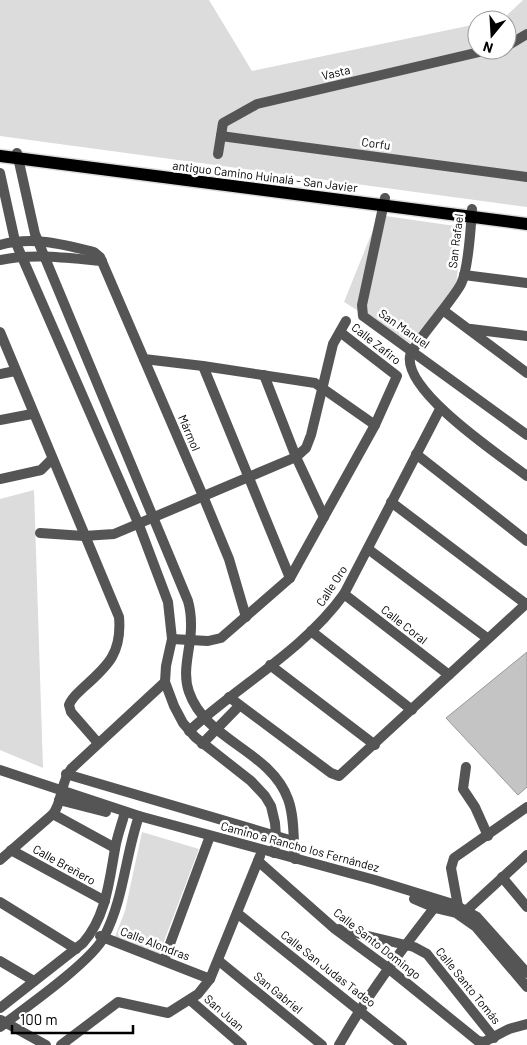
<svg xmlns="http://www.w3.org/2000/svg" width="527" height="1045" viewBox="0 0 527 1045" font-family="Barlow,sans-serif">
<style>
.green{fill:#dcdcdc}
.building{fill:#c4c4c4;stroke:#999}
.lines{fill:none;stroke-linecap:round;stroke-linejoin:round}
.major-casing{stroke:#dbdbdb;stroke-width:15}
.minor{stroke:#555;stroke-width:10}
.major{stroke:#000;stroke-width:12}
.labels{text-anchor:middle;stroke-width:5;stroke-linejoin:round;paint-order:stroke}
.street-label{font-size:12px;fill:#000;stroke:#fff}
</style>
<rect width="100%" height="100%" fill="#fff"/>
<g class="green">
<path d="M0,0H209L252,71L477,24V50H507V20H494L505,17L523,0H527V207L0,136Z"/>
<path d="M379,215L462,227L456,287L410,343L344,302Z"/>
<path d="M34,490L43,768L0,750V499Z"/>
<path d="M142,832L199,849L158,957L114,939L125,911Z"/>
</g>
<path class="building" d="M527,652V787L518,795L446,718Z"/>
<g class="lines">
<defs>
<path id="major" d="M0,156L527,224"/>
</defs>
<use href="#major" class="major-casing"/>
<g class="minor">
<path d="M507,46L527,34"/>
<path d="M221,136L527,177"/>
<path d="M17,153L35,234L188,601C190,608 191,616 191,624C192,646 181,670 189,692C206,741 270,750 288,799C295,818 293,840 295,859"/>
<path d="M218,154L223,123L257,104L488,50"/>
<path d="M0,173L15,241L139,525L168,602L172,639L166,666L165,682L174,706L183,723L195,737L251,781L265,796L271,806L275,823L276,837L274,853"/>
<path d="M385,198L362,305L363,316L527,435"/>
<path d="M472,209C471,226 468,270 461,284C453,300 411,347 410,356C404,392 501,456 527,476"/>
<path d="M0,245C32,236 62,244 94,252L100,257L203,496L229,559L246,617"/>
<path d="M0,260C34,253 67,258 102,261"/>
<path d="M464,275L527,283"/>
<path d="M444,311L527,373"/>
<path d="M471,329L527,336"/>
<path d="M0,332L119,617C122,652 109,665 84,687C78,693 72,697 69,705L71,712L98,743"/>
<path d="M144,359L203,366L315,383L375,425"/>
<path d="M203,366L290,578"/>
<path d="M0,374L15,371"/>
<path d="M264,375L296,457L324,517"/>
<path d="M0,420L32,414"/>
<path d="M416,454L527,541"/>
<path d="M0,479L41,470L52,459"/>
<path d="M391,502L526,604"/>
<path d="M40,533L84,536L114,534L296,457L306,448L311,435L333,344L346,321"/>
<path d="M368,549L487,638"/>
<path d="M344,594L449,675"/>
<path d="M311,631L412,710"/>
<path d="M172,639L208,641L221,638L290,578L375,425L397,376L340,332"/>
<path d="M270,665L375,745"/>
<path d="M229,697L331,773L339,776L527,603"/>
<path d="M189,731C239,685 304,650 344,594L440,409"/>
<path d="M202,744L239,706"/>
<path d="M466,767L463,789L475,807L488,836"/>
<path d="M0,770L139,816L375,880L453,904L477,917L527,973"/>
<path d="M66,774L293,841"/>
<path d="M59,800L106,812"/>
<path d="M53,814L115,848"/>
<path d="M11,850L105,901"/>
<path d="M0,860L53,814C63,801 60,783 71,769L165,682"/>
<path d="M258,861L335,929L388,968L478,1041L484,1042L509,1029L527,1024"/>
<path d="M502,877L527,907"/>
<path d="M414,899L435,908L456,913L476,927L527,987"/>
<path d="M0,902L76,949"/>
<path d="M458,906L451,868L454,858L527,807"/>
<path d="M467,910L527,855"/>
<path d="M237,913L402,1045"/>
<path d="M339,929L414,947L427,954L494,1038"/>
<path d="M100,936L210,979"/>
<path d="M164,960L210,836"/>
<path d="M0,961L34,981"/>
<path d="M219,961L322,1045"/>
<path d="M190,1000L242,1045"/>
<path d="M0,1008L83,943C106,917 109,882 115,849C117,836 122,824 125,812"/>
<path d="M1,1020L46,1045"/>
<path d="M0,1027C25,1008 91,962 104,937C124,899 125,856 139,816"/>
<path d="M61,1045L118,1002L168,1013L198,994L210,979L260,856"/>
<path d="M339,1045C368,994 402,949 438,903"/>
</g>
<use href="#major" class="major"/>
</g>
<g class="labels">
<g class="street-label">
<text transform="translate(336 73) rotate(-13)" y="4">Vasta</text>
<text transform="translate(376 144) rotate(8)" y="4">Corfu</text>
<text transform="translate(265 177) rotate(7)" y="4">antiguo Camino Huinalá - San Javier</text>
<text transform="translate(456 241) rotate(-83)" y="4">San Rafael</text>
<text transform="translate(404 329) rotate(35)" y="4">San Manuel</text>
<text transform="translate(376 344) rotate(38)" y="4">Calle Zafiro</text>
<text transform="translate(189 433) rotate(67)" y="4">Mármol</text>
<text transform="translate(332 586) rotate(-57)" y="4">Calle Oro</text>
<text transform="translate(404 625) rotate(38)" y="4">Calle Coral</text>
<text transform="translate(300 847) rotate(15)" y="4">Camino a Rancho los Fernández</text>
<text transform="translate(64 865) rotate(29)" y="4">Calle Breñero</text>
<text transform="translate(155 944) rotate(21)" y="4">Calle Alondras</text>
<text transform="translate(377 944) rotate(38)" y="4">Calle Santo Domingo</text>
<text transform="translate(328 969) rotate(38)" y="4">Calle San Judas Tadeo</text>
<text transform="translate(468 986) rotate(51)" y="4">Calle Santo Tomás</text>
<text transform="translate(278 993) rotate(39)" y="4">San Gabriel</text>
<text transform="translate(224 1013) rotate(41)" y="4">San Juan</text>
</g>
</g>
<g transform="translate(492 35) rotate(198)"><circle r="24" fill="#ffffff" stroke="#999999"/>
<path d="M0-4L9 19L0 12L-9 19Z" fill="#000000"/>
<text y="-8" font-size="14" font-weight="bold" text-anchor="middle" fill="#000000">N</text>
</g>
<path d="M12 1025v8h121v-8" fill="none" stroke="#000000" stroke-width="2.5"/>
<text x="20" y="1025" font-size="15" fill="#000000" stroke="#ffffff" stroke-width="4" paint-order="stroke">100 m</text>
</svg>
